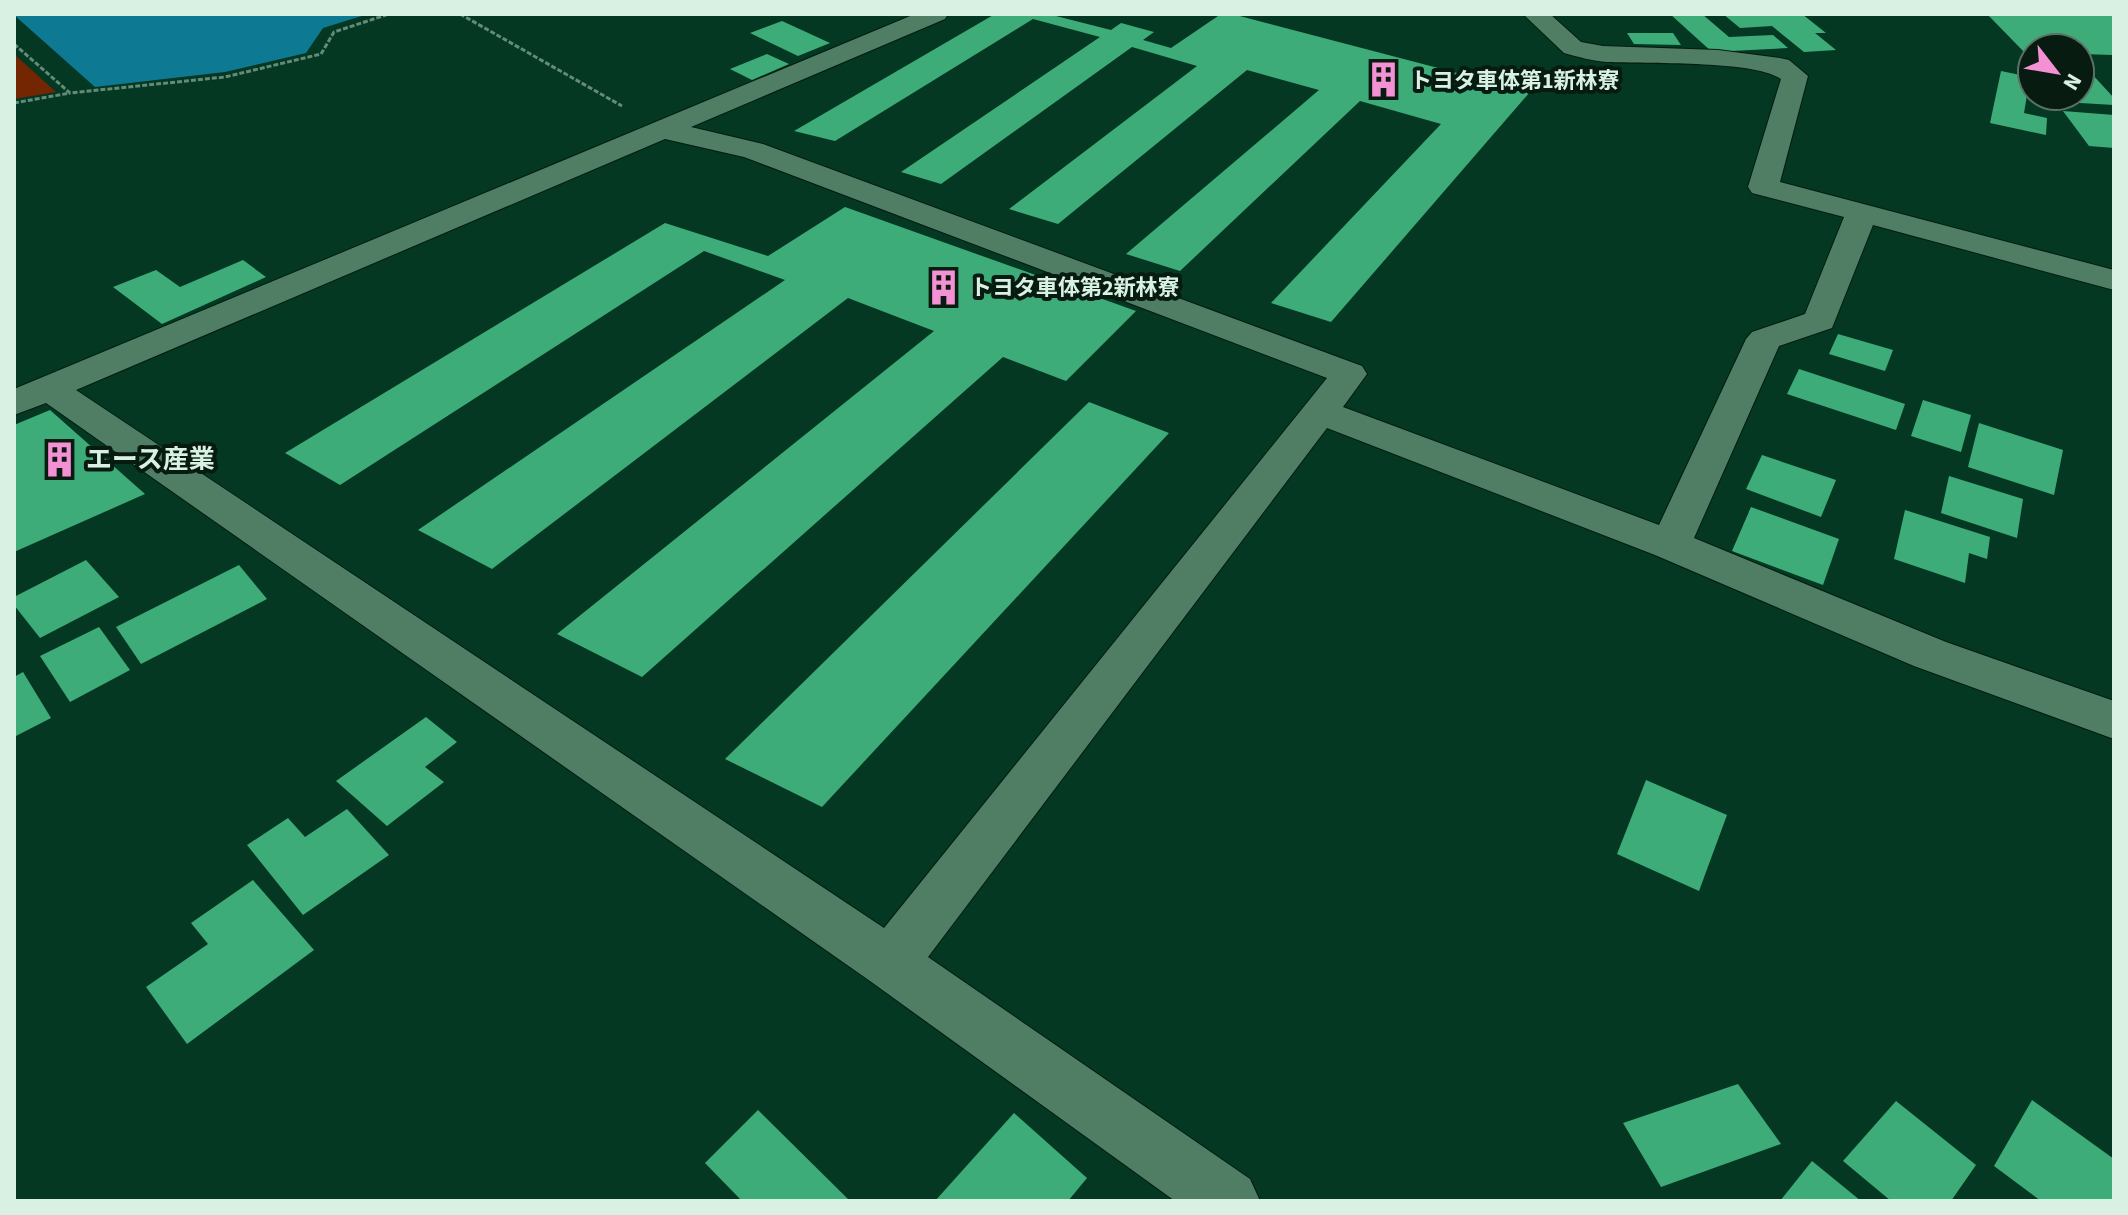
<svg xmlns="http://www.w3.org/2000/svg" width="2128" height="1215" viewBox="0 0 2128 1215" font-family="'Source Sans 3','Noto Sans JP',sans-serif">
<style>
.green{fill:#742501}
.water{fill:#0e7992}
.building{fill:#3eac79}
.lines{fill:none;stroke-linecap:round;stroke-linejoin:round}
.minor-casing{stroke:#041c10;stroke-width:2}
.path{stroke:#638b79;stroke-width:3;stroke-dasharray:5 2;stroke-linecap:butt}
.minor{fill:#4f7e65;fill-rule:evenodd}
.labels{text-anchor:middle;stroke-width:8;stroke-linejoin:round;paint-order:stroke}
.far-poi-label{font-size:22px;font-weight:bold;fill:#d9f1e3;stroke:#071b11;text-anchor:start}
.poi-label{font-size:26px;font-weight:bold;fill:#d9f1e3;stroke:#071b11;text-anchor:start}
</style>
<rect width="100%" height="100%" fill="#043823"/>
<path class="green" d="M14,54L56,92L14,99Z"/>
<path class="water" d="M368,14L323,28L306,53L225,72L95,87L14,15Z"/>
<g class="building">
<path d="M995,14H1048L1111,30L1121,23L1154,32L1143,40L1171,48L1221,14H1232L1530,92L1331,322L1271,303L1441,124L1360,101L1180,271L1126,254L1319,90L1247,70L1058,224L1009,209L1197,66L1132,47L941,184L901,172L1100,37L1033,19L835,141L794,131Z"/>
<path d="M1670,14H1702L1729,37L1773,35L1788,48L1712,52Z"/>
<path d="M1723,14H1802L1826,33H1815L1836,50L1804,52L1772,26L1740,28Z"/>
<path d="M1987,14H2114V55L2080,54V48H2032V53H2025Z"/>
<path d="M782,21L830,43L798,56L750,33Z"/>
<path d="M1627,33H1673L1681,45L1634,44Z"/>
<path d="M767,54L789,64L752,80L730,69Z"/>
<path d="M2001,71L2030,77L2024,113L2047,118L2046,135L1990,123Z"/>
<path d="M2080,72L2091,73L2114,98V105L2063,102L2058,96H2080Z"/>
<path d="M2063,111L2114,115V148L2089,146Z"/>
<path d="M845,207L1136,311L1066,381L1003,357L642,677L557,634L934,331L848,298L492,569L418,530L785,280L704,251L340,485L285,453L665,223L768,256Z"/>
<path d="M243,260L266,277L162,324L113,287L156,270L180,287Z"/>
<path d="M1838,334L1893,350L1885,371L1829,354Z"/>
<path d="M1799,369L1905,404L1896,430L1787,394Z"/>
<path d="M1923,400L1971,415L1961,452L1911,436Z"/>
<path d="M1089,402L1169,433L822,807L725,759Z"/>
<path d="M50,410L145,494L14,552V425Z"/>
<path d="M1979,423L2063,450L2054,495L1968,467Z"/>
<path d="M1762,455L1836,480L1821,517L1746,489Z"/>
<path d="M1949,476L2023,499L2017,538L1941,513Z"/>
<path d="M1751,507L1839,539L1823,585L1732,551Z"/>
<path d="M1905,510L1990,537L1987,559L1969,553L1965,583L1894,559Z"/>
<path d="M86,560L119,597L40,638L14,605V597Z"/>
<path d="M239,565L267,599L141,664L116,627Z"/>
<path d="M99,627L130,670L70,702L40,656Z"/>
<path d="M23,672L51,718L14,737V677Z"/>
<path d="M426,717L457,742L425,767L444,782L387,826L336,781Z"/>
<path d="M1646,780L1727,815L1699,891L1617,854Z"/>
<path d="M347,809L389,855L303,915L247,845L288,818L305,837Z"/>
<path d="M253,880L314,950L187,1044L146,987L208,944L191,923Z"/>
<path d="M1738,1084L1781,1144L1661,1187L1623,1123Z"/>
<path d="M2032,1100L2114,1159V1201H2041L1994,1166Z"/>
<path d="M1896,1101L1976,1165L1951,1201H1891L1843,1161Z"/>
<path d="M758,1110L850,1201H742L705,1163Z"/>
<path d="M1014,1113L1087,1178L1068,1201H935Z"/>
<path d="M1812,1161L1861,1201H1780Z"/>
</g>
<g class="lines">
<defs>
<path id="minor" d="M915,14H948L945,19L691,127L763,144L1362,366L1367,374L1343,407L1659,525L1746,339L1752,332L1805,314L1844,217L1752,193L1748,187L1781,79C1754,60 1645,64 1607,62C1593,61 1578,57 1564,53L1523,14H1550L1581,42L1603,46L1718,50L1780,58L1789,60L1808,76L1780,182L2114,270V290L1873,225L1832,328L1779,346L1694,538L1946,642L2114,701V739L1914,666L1655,555L1327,428L928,957L1250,1179L1260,1201H1175L870,981L46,403L14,415V389ZM665,139L744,157L1327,378L884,928L76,390Z"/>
</defs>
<use href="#minor" class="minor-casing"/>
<g class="path">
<path d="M460,14L622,106"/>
<path d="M14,44L70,93L225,77L321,54L334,32L389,14"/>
<path d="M14,103L70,93"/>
</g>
<use href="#minor" class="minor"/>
</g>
<defs>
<symbol id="building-bare" viewBox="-9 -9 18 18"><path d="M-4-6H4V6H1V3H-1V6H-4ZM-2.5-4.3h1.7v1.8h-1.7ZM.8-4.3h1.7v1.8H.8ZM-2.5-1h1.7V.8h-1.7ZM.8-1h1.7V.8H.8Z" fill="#f491d4" stroke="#071b11" stroke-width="2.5" paint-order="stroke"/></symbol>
</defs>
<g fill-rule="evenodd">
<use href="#building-bare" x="1358" y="54" width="51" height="51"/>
<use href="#building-bare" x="918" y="262" width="51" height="51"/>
<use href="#building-bare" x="34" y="434" width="51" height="51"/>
</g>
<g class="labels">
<g class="far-poi-label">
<text x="1410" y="88">トヨタ車体第1新林寮</text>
<text x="970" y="295">トヨタ車体第2新林寮</text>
</g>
<g class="poi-label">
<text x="86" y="468">エース産業</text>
</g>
</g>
<rect width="2128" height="1215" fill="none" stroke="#d9f1e3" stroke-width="32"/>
<g transform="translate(2056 72) rotate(121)"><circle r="38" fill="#071b11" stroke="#5b7165" stroke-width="2"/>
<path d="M0-6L14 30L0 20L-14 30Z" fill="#f491d4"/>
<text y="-12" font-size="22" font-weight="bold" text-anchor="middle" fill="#d9f1e3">N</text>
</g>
</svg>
